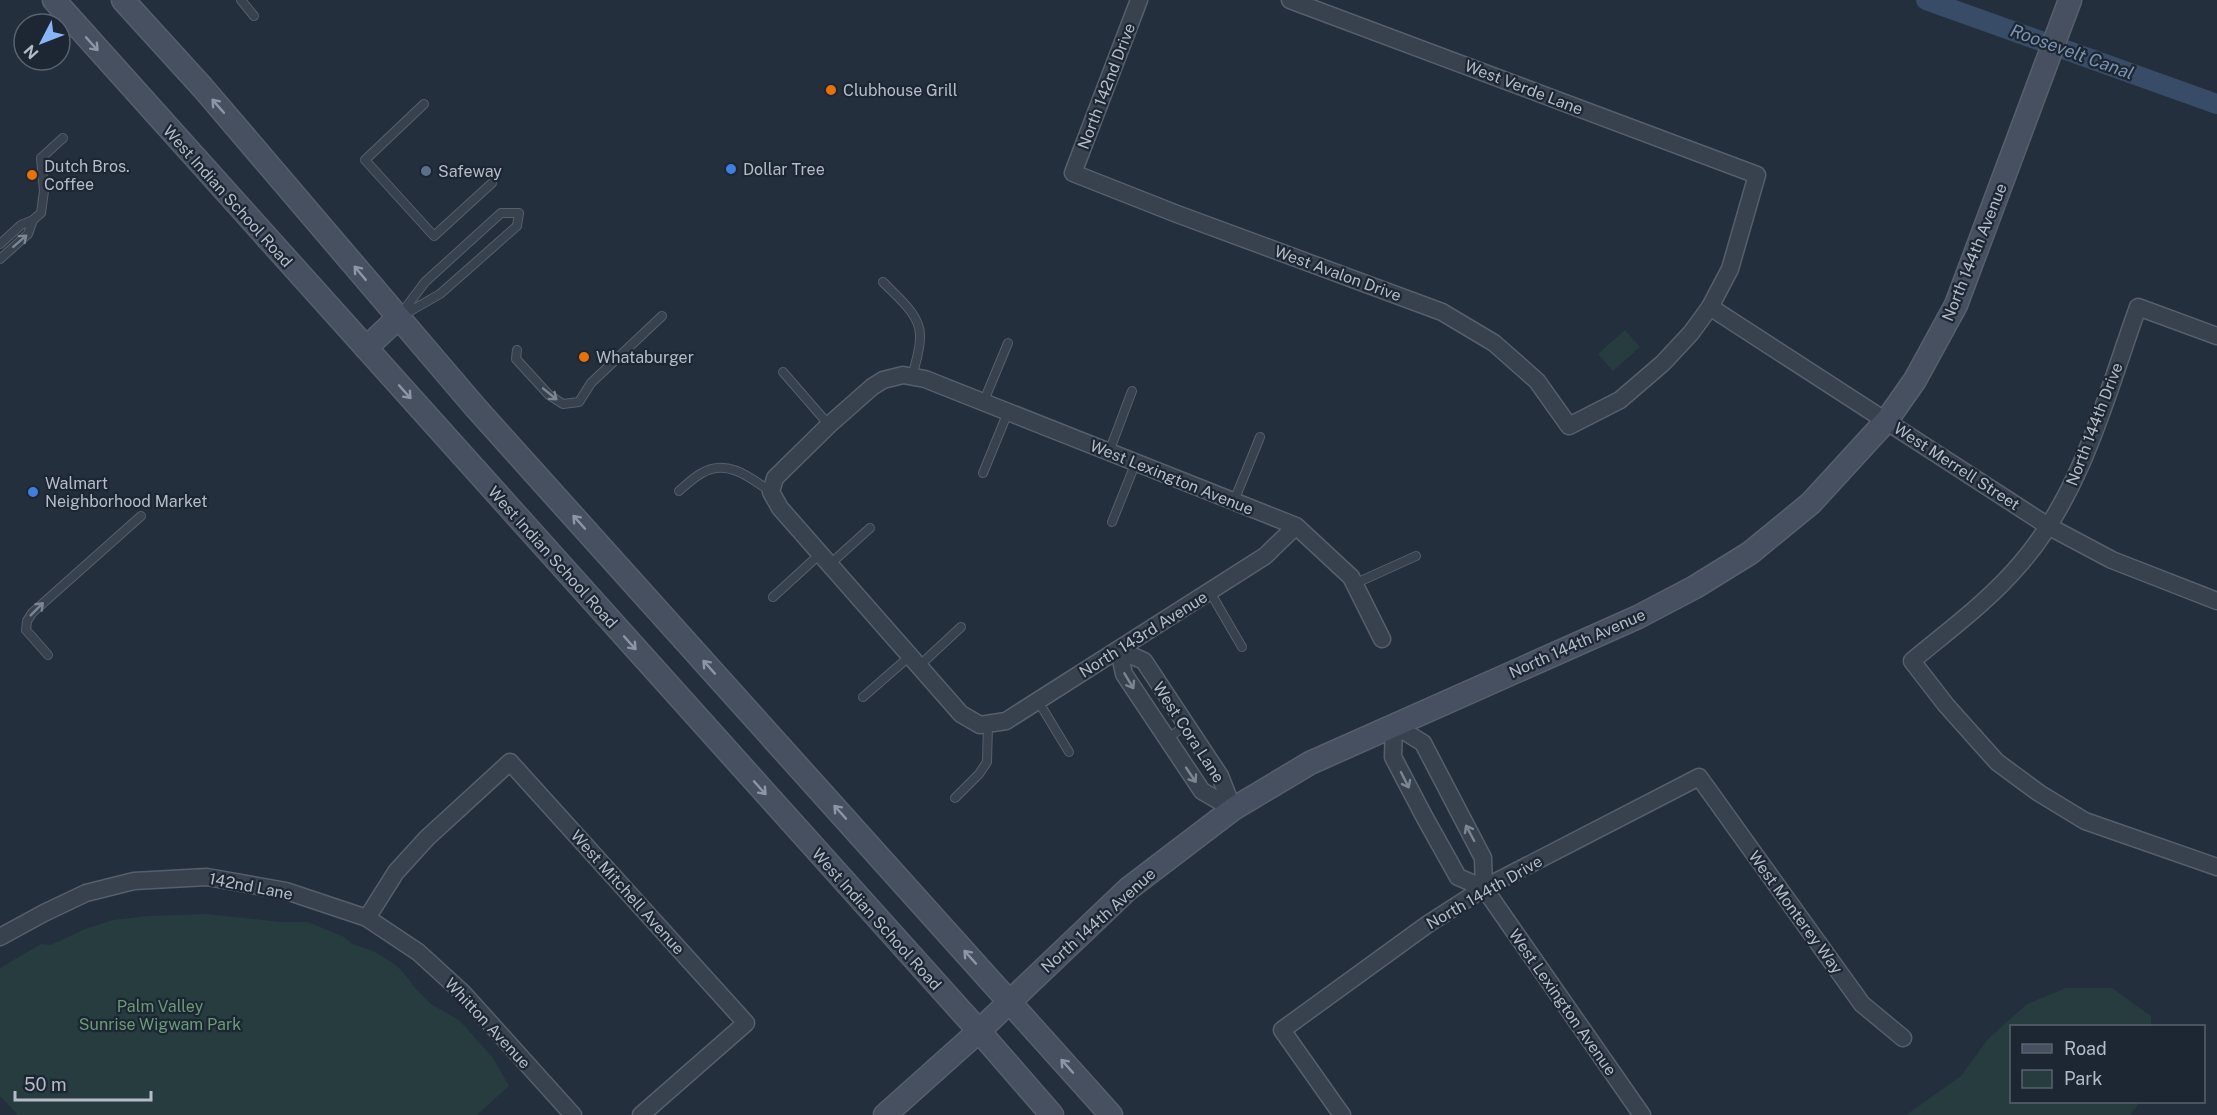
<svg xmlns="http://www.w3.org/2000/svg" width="2217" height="1115" viewBox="0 0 2217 1115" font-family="'Public Sans',sans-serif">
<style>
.green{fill:#263c3f}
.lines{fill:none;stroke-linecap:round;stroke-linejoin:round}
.canal{stroke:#394c67;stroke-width:20}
.service-casing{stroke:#565f6c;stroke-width:10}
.minor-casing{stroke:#565f6c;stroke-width:19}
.secondary-casing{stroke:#565f6c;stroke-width:25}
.service{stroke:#38414e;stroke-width:8}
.minor{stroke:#38414e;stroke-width:16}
.secondary{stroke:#465061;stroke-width:22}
.oneway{stroke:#8e96a5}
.oneway2{stroke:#7c8592}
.food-dot{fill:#e8710a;stroke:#1d2633;stroke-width:2}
.shop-dot{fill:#3f7fe0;stroke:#1d2633;stroke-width:2}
.service-dot{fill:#5c6f8a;stroke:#1d2633;stroke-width:2}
.labels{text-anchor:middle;stroke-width:4.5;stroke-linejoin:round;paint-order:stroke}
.street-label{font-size:16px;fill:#b4bcc9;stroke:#1d2633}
.poi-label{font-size:16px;fill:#b4bcc9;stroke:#1d2633;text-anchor:start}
.park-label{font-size:16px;fill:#6b9a76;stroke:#1d2633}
.water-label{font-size:18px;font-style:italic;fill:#7c92b1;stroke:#1d2633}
</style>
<rect width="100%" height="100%" fill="#242f3e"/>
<g class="green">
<path d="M1625,330L1640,347L1613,371L1598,354Z"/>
<path d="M206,914L281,922H308L344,937L352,944L373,951L393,963L403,972L415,988L431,1004L459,1020L493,1058L509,1086L477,1115H18L0,1096V968L41,944L51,945L85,929L113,920L148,916Z"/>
<path d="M2066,988H2112L2151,1016V1026H2012V1102H2140L2130,1115H1906L1961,1076L1988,1039L2027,1004Z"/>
</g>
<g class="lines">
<path class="canal" d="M1926,0L2217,104"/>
<defs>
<g id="service">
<path d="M241,0L254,16"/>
<path d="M424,104L365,160L434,236L492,183"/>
<path d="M501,213H519L517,226L440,294L398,318L425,282Z"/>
<path d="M0,244L21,225L33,220L41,213L44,191L41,158L63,138"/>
<path d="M0,259L28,234L33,220"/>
<path d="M883,282C896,296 920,314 920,335C921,348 915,364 912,377"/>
<path d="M517,350L516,359L549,395L563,404L579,402L591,383L662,316"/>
<path d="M783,372L829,425"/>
<path d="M983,403L1008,343"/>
<path d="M1109,452L1132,391"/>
<path d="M983,473L1008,412"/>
<path d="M679,491C686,485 694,477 702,473C727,458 751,478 771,492"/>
<path d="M1234,501L1260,437"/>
<path d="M1112,522L1136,462"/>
<path d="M829,565L870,528"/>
<path d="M1354,584L1416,556"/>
<path d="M1210,592L1242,647"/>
<path d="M773,597L820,554"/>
<path d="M48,655L26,630L27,621L32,613L141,516"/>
<path d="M919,666L961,627"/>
<path d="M863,697L910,656"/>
<path d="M1038,701L1069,752"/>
<path d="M1167,739L1186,725"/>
<path d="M955,798L979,774L987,762L988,724"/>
</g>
<g id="minor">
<path d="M1139,0L1073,173L1177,214L1442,312L1494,343L1537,381L1569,426L1620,400L1663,363L1691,333L1710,307L1730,269L1757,175L1290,0"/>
<path d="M1710,307L2048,526L2112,560L2217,601"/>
<path d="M2217,336L2138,307C2107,393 2082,493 2021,563C1989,601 1949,630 1912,661L1946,705L1997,762L2039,793L2085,821L2217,867"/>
<path d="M1296,526L1265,556L1006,721L980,725L961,714L780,508L771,492L775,478L829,425L872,387L883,380L903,375L925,379L1296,526L1351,577L1382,639"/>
<path d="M1119,650L1124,674L1202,791L1233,809"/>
<path d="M1119,650L1144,661L1220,776L1233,809"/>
<path d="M1394,725L1423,743L1483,858L1484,888L1642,1115"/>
<path d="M1394,725L1393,757L1425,818L1458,877L1484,888"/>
<path d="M367,918L396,872L427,838L510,762L746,1023L641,1115"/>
<path d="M0,937L44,913L86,893L134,881L207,877L286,891L367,918L418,952L463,993L573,1115"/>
<path d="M1342,1115L1282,1030L1428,924L1484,888L1699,777L1862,1004L1903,1038"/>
</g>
<g id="secondary">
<path d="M54,0L979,1031L1052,1115"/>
<path d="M123,0L203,88L476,408L1111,1115"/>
<path d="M366,348L398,318"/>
<path d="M885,1115L979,1031L1128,889L1233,809L1310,763L1638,617L1695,587L1750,553L1811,503L1887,420L1915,380L1956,305L2070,0"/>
</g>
</defs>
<use href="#service" class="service-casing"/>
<use href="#minor" class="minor-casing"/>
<use href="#secondary" class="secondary-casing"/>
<use href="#service" class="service"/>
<use href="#minor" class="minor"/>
<use href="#secondary" class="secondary"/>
</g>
<defs><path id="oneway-shaft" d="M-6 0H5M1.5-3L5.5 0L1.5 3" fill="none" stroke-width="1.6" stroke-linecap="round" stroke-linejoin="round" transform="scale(1.5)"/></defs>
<g class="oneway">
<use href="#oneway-shaft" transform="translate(92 44) rotate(48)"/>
<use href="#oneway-shaft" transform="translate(218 106) rotate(-131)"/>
<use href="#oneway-shaft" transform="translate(360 273) rotate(-130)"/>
<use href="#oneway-shaft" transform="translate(405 392) rotate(48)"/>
<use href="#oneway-shaft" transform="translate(579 522) rotate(-132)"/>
<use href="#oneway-shaft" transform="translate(630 643) rotate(48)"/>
<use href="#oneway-shaft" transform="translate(709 667) rotate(-132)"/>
<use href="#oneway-shaft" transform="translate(760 788) rotate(48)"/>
<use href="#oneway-shaft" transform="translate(840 812) rotate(-132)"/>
<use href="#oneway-shaft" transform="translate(970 957) rotate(-132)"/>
<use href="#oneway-shaft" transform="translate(1067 1066) rotate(-132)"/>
</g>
<g class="oneway2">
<use href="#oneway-shaft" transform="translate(20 241) rotate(-41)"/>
<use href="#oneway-shaft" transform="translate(550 394) rotate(39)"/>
<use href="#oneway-shaft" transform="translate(37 609) rotate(-45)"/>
<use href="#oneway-shaft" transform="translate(1129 681) rotate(59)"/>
<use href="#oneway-shaft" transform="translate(1191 775) rotate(56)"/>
<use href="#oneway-shaft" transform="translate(1405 780) rotate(63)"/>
<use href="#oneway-shaft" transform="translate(1470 833) rotate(-118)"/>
</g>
<g class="food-dot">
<circle cx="831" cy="90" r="6"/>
<circle cx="32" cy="175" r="6"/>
<circle cx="584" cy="357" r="6"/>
</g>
<g class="shop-dot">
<circle cx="731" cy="169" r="6"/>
<circle cx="33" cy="492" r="6"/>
</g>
<circle class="service-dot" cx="426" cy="171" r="6"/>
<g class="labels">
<g class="street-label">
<text transform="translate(1106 86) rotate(-69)" y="6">North 142nd Drive</text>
<text transform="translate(1524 87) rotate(21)" y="6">West Verde Lane</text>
<text transform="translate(228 196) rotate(48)" y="6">West Indian School Road</text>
<text transform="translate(1974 252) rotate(-68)" y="6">North 144th Avenue</text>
<text transform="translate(1338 273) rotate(20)" y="6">West Avalon Drive</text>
<text transform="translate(2094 424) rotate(-69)" y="6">North 144th Drive</text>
<text transform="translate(1957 466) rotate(33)" y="6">West Merrell Street</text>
<text transform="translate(1172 477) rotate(22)" y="6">West Lexington Avenue</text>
<text transform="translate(553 557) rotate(48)" y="6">West Indian School Road</text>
<text transform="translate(1143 634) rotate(-32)" y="6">North 143rd Avenue</text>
<text transform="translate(1577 643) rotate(-24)" y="6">North 144th Avenue</text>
<text transform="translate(1189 732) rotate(57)" y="6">West Cora Lane</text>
<text transform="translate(251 886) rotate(11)" y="6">142nd Lane</text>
<text transform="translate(628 892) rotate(48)" y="6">West Mitchell Avenue</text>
<text transform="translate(1484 892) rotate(-30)" y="6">North 144th Drive</text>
<text transform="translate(1796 912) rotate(54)" y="6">West Monterey Way</text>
<text transform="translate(877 919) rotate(48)" y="6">West Indian School Road</text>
<text transform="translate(1098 920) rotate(-42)" y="6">North 144th Avenue</text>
<text transform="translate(1563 1002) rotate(55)" y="6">West Lexington Avenue</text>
<text transform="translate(488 1023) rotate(47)" y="6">Whitton Avenue</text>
</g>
<g class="poi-label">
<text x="843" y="96">Clubhouse Grill</text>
<text x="44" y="172">Dutch Bros.<tspan x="44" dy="18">Coffee</tspan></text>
<text x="743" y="175">Dollar Tree</text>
<text x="438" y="177">Safeway</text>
<text x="596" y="363">Whataburger</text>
<text x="45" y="489">Walmart<tspan x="45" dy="18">Neighborhood Market</tspan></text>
</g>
<g class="park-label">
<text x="160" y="1012">Palm Valley<tspan x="160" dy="18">Sunrise Wigwam Park</tspan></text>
</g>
<g class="water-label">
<text transform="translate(2072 52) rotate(20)" y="6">Roosevelt Canal</text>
</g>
</g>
<rect x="2010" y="1025" width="195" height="78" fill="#1d2633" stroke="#59626f" stroke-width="1.5"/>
<rect x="2022" y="1044" width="30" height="9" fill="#465061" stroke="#59626f" stroke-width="1.5"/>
<text x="2064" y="1055" font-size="18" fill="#b4bcc9">Road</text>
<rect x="2022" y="1070" width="30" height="18" fill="#263c3f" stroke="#59626f" stroke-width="1.5"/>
<text x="2064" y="1085" font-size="18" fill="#b4bcc9">Park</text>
<g transform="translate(42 42) rotate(228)"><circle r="28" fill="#1d2633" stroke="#59626f" stroke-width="1.5"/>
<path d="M0-4.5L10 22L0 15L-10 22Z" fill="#8ab4f8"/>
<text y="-9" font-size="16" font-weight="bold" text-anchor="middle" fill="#b4bcc9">N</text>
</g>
<path d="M15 1091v9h136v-9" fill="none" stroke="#b4bcc9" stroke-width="3"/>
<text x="24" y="1091" font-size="18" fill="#b4bcc9" stroke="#1d2633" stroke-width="4.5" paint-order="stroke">50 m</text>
</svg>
